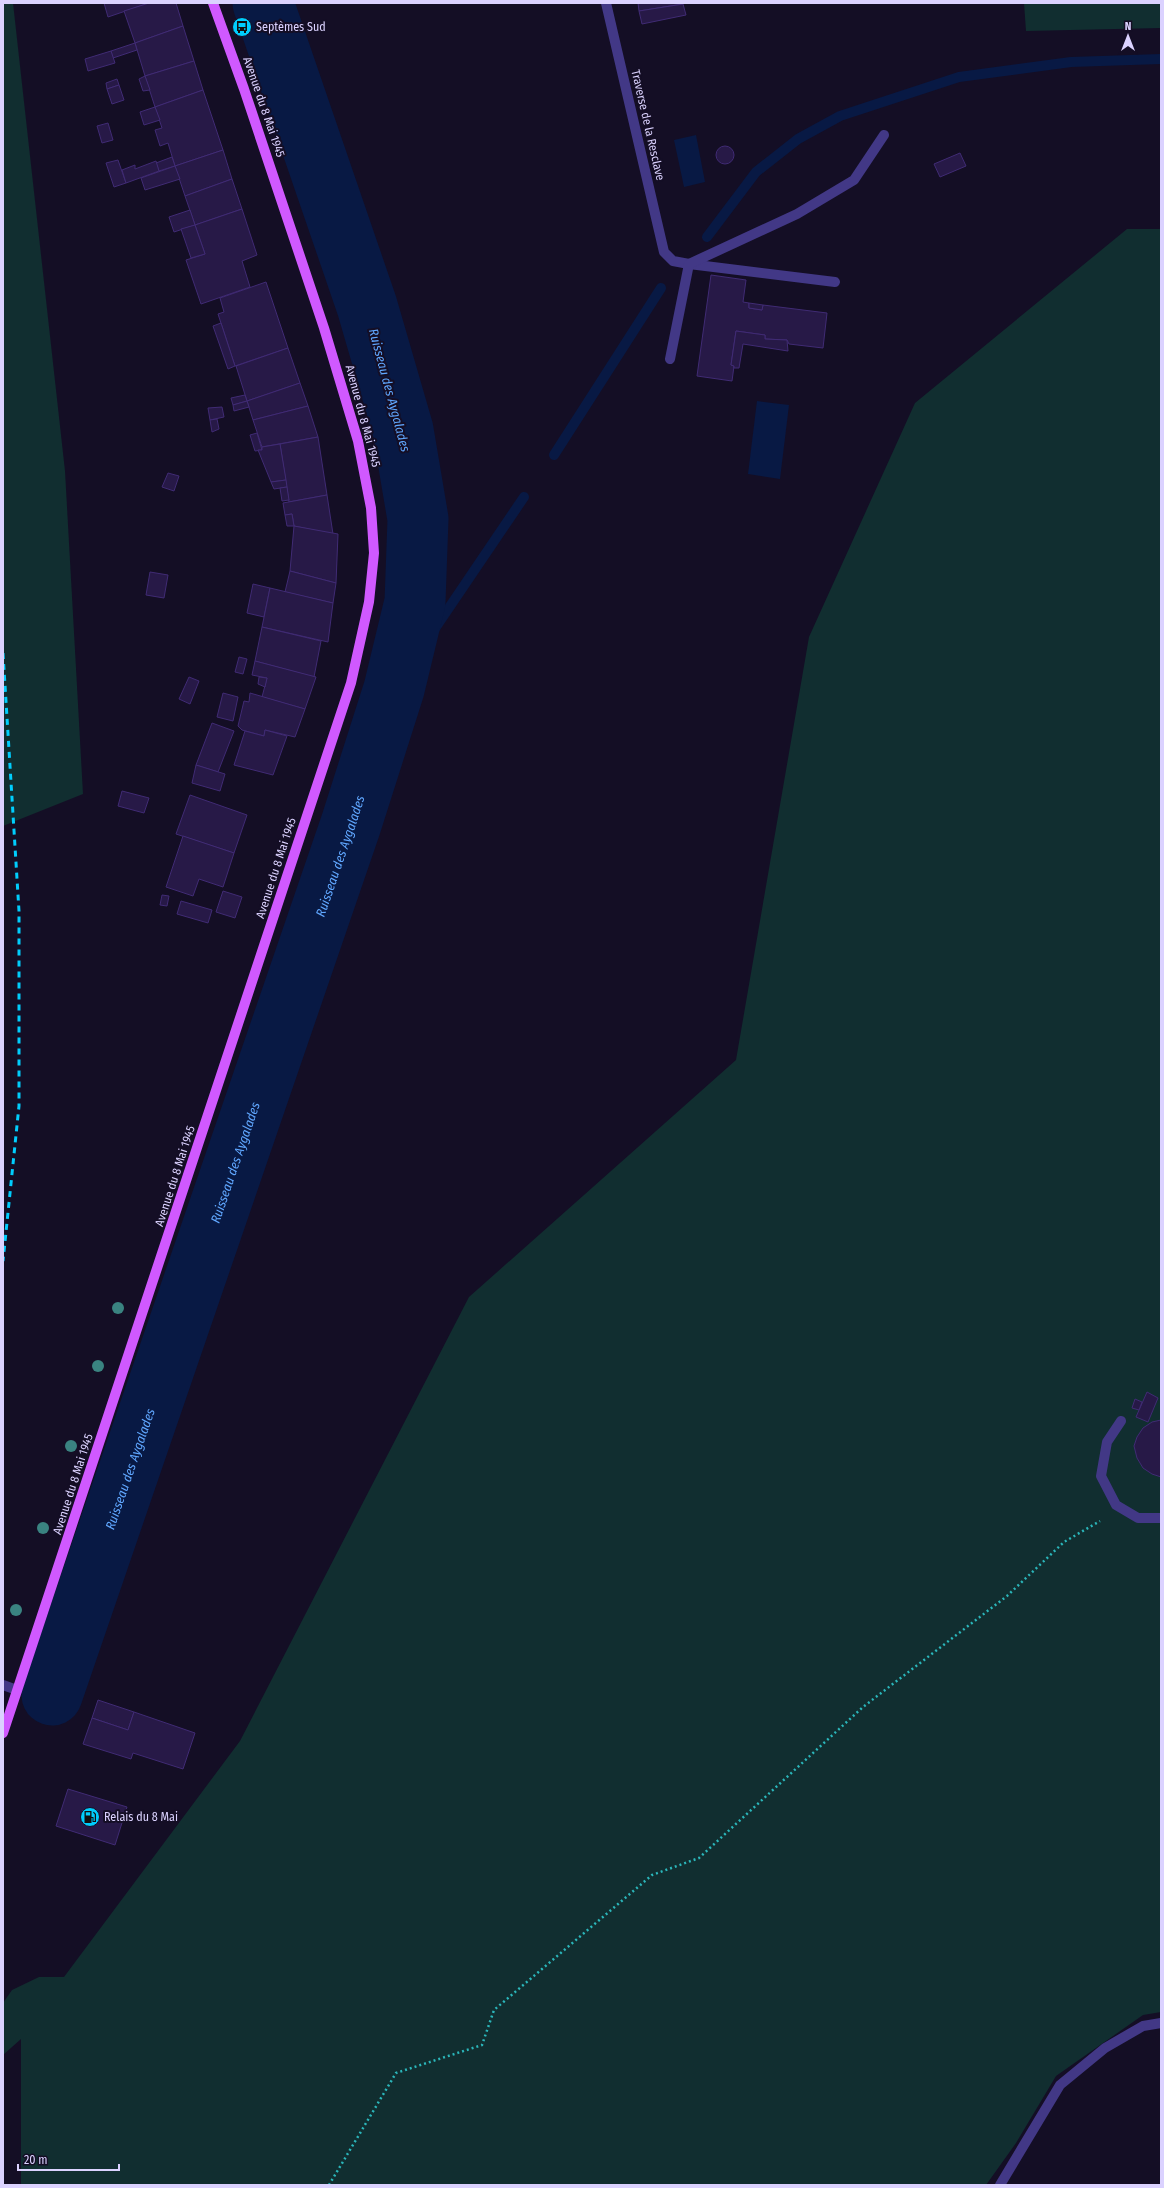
<svg xmlns="http://www.w3.org/2000/svg" width="1164" height="2188" viewBox="0 0 1164 2188" font-family="'Fira Sans Condensed',sans-serif">
<style>
.green{fill:#112e30}
.water{fill:#081944}
.lines{fill:none;stroke-linecap:round;stroke-linejoin:round}
.stream{stroke:#081944;stroke-width:10}
.river{stroke:#081944;stroke-width:61}
.building{fill:#271947;stroke:#402b74}
.path{stroke:#2bb6ba;stroke-width:2.5;stroke-dasharray:2 3;stroke-linecap:butt}
.minor{stroke:#423886;stroke-width:10}
.major{stroke:#d059ff;stroke-width:10}
.rail{stroke:#00cdfd;stroke-width:3;stroke-dasharray:6 5;stroke-linecap:butt}
.tree{fill:#3a8381}
.labels{text-anchor:middle;stroke-width:4;stroke-linejoin:round;paint-order:stroke}
.poi-label{font-size:12px;fill:#dbd2ff;stroke:#140e25;text-anchor:start}
.street-label{font-size:12px;fill:#dbd2ff;stroke:#140e25}
.water-label{font-size:13px;font-style:italic;fill:#60a7ff;stroke:#140e25}
</style>
<rect width="100%" height="100%" fill="#140e25"/>
<g class="green">
<path d="M3,3H13L65,471L83,794L3,826Z"/>
<path d="M1024,3H1161V28L1026,31Z"/>
<path d="M1127,229H1161V2012L1143,2015L1056,2076L1016,2143L986,2185H21V2039L3,2055V2003L12,1990L39,1977H64L240,1741L469,1297L736,1060L809,637L915,403Z"/>
</g>
<g class="water">
<path d="M696,135L705,182L684,187L674,140Z"/>
<path d="M757,401L789,405L780,479L748,474Z"/>
</g>
<g class="lines">
<g class="stream">
<path d="M707,237L756,172L798,139L840,116L959,77L1071,62L1161,59"/>
<path d="M554,455L661,288"/>
<path d="M394,689L524,497"/>
</g>
<path class="river" id="s1" d="M52,1695L351,824L394,689L415,602L418,519L403,430L367,306L263,3"/>
</g>
<g class="building">
<path d="M104,3H149L108,17Z"/>
<path d="M149,3H176L183,26L135,43L124,11Z"/>
<path d="M638,3H683V4L639,11Z"/>
<path d="M683,4L686,15L642,24L639,11Z"/>
<path d="M183,26L194,61L145,76L135,43Z"/>
<path d="M135,43L137,50L113,58L111,51Z"/>
<path d="M111,51L115,63L88,71L85,59Z"/>
<path d="M194,61L203,90L155,107L145,76Z"/>
<path d="M145,76L150,90L143,91L139,79Z"/>
<path d="M117,79L119,85L107,89L106,83Z"/>
<path d="M119,85L124,100L112,104L107,89Z"/>
<path d="M203,90L223,150L175,166L168,143L160,146L155,130L162,128L155,107Z"/>
<path d="M155,107L160,120L144,125L140,112Z"/>
<path d="M108,123L113,140L102,143L97,126Z"/>
<circle cx="725" cy="155" r="9"/>
<path d="M223,150L232,179L185,196L175,166Z"/>
<path d="M960,153L966,166L940,177L934,164Z"/>
<path d="M172,157L175,166L159,171L156,163Z"/>
<path d="M118,160L126,183L114,187L106,163Z"/>
<path d="M156,161L159,171L126,183L122,170L135,165V169Z"/>
<path d="M175,166L180,179L145,190L141,178Z"/>
<path d="M232,179L242,209L195,225L185,196Z"/>
<path d="M242,209L257,255L242,261L250,287L201,304L186,260L205,254L195,225Z"/>
<path d="M190,210L195,225L174,232L169,217Z"/>
<path d="M195,225L205,254L191,258L181,229Z"/>
<path d="M711,275L746,280L743,302L749,303V308L762,310L763,305L827,313L823,348L789,344L787,340L765,339V335L736,331L731,365L734,366L732,381L697,376Z"/>
<path d="M266,282L288,348L235,366L218,314L224,312L220,298Z"/>
<path d="M749,303L763,305L762,310L749,308Z"/>
<path d="M221,323L235,366L228,369L213,326Z"/>
<path d="M736,331L765,335V339L787,340L788,351L743,344L739,368H734V366L731,365Z"/>
<path d="M288,348L300,383L247,401L236,366Z"/>
<path d="M300,383L308,406L253,420L247,401Z"/>
<path d="M245,395L247,401L233,405L231,398Z"/>
<path d="M247,401L249,407L234,411L233,405Z"/>
<path d="M308,406L318,437L262,447L253,420Z"/>
<path d="M222,407L224,417L210,420L208,408Z"/>
<path d="M217,419L219,429L212,432L210,420Z"/>
<path d="M257,433L262,450L255,451L250,435Z"/>
<path d="M318,437L327,495L289,502L280,444Z"/>
<path d="M280,444L286,480L271,482L258,450H262V447Z"/>
<path d="M168,473L179,476L174,491L162,487Z"/>
<path d="M286,480L287,487L274,489L271,482Z"/>
<path d="M287,487L289,500L282,501L280,488Z"/>
<path d="M327,495L333,534L294,526L292,514L285,515L283,503Z"/>
<path d="M292,514L294,526H287L285,515Z"/>
<path d="M294,526L338,534L336,583L290,571Z"/>
<path d="M290,571L336,583L333,603L285,592Z"/>
<path d="M150,572L168,575L164,598L146,595Z"/>
<path d="M253,584L270,588L264,617L247,613Z"/>
<path d="M270,588L333,603L328,642L262,627Z"/>
<path d="M262,627L321,641L314,677L255,661Z"/>
<path d="M239,657L247,659L243,674L235,672Z"/>
<path d="M255,661L316,677L305,709L262,697L267,678L252,675Z"/>
<path d="M189,677L199,681L190,704L179,699Z"/>
<path d="M259,677L267,678L265,687L258,684Z"/>
<path d="M223,693L238,697L233,721L217,717Z"/>
<path d="M250,693L305,709L295,737L265,730L264,736L242,730L238,726L244,701L249,702Z"/>
<path d="M212,723L234,731L218,772L196,765Z"/>
<path d="M265,730L287,736L273,775L234,765L245,731L264,736Z"/>
<path d="M196,765L225,774L220,791L192,783Z"/>
<path d="M122,791L149,798L144,813L118,806Z"/>
<path d="M190,795L247,815L234,853L176,834Z"/>
<path d="M183,836L234,853L223,887L199,879L193,896L166,887Z"/>
<path d="M223,891L242,897L235,918L216,912Z"/>
<path d="M162,895L169,896L167,906L160,905Z"/>
<path d="M181,901L212,910L208,923L177,914Z"/>
<path d="M1147,1392L1158,1398L1148,1422L1136,1417Z"/>
<path d="M1135,1399L1142,1402L1139,1410L1132,1408Z"/>
<path d="M1161,1420V1477L1152,1474L1143,1468L1137,1458L1134,1446L1137,1437L1143,1428L1152,1422Z"/>
<path d="M98,1700L134,1712L128,1730L92,1718Z"/>
<path d="M134,1712L195,1733L183,1769L133,1753L131,1759L83,1744L92,1718L128,1730Z"/>
<path d="M68,1789L127,1807L115,1845L56,1826Z"/>
</g>
<g class="lines">
<path class="path" d="M329,2185L396,2073L482,2045L494,2010L652,1875L699,1858L863,1707L1007,1596L1064,1542L1100,1521"/>
<g class="minor">
<path d="M606,3L664,252L673,261L689,264L835,282"/>
<path d="M670,359L689,264L797,214L854,180L884,135"/>
<path d="M1121,1421L1107,1442L1101,1476L1116,1505L1138,1518H1161"/>
<path d="M3,1685L17,1690"/>
<path d="M1000,2185L1060,2085L1105,2048L1143,2026L1161,2023"/>
</g>
<path class="major" d="M3,1733L351,683L369,602L374,553L371,508L358,441L324,328L244,89L213,3"/>
<path class="rail" d="M3,653L19,911V1106L3,1261"/>
</g>
<g class="tree">
<circle cx="118" cy="1308" r="6"/>
<circle cx="98" cy="1366" r="6"/>
<circle cx="71" cy="1446" r="6"/>
<circle cx="43" cy="1528" r="6"/>
<circle cx="16" cy="1610" r="6"/>
</g>
<defs>
<symbol id="bus-disc" viewBox="-11 -11 22 22"><circle r="9.5" fill="#00cdfd" stroke="#140e25"/><path d="M-5-6H5V4H4V6H2V4H-2V6H-4V4H-5ZM-3.5-4V0h7V-4ZM-3.5 1.2v1.5H-2V1.2ZM2 1.2v1.5H3.5V1.2Z" fill="#111"/></symbol>
<symbol id="fuel-disc" viewBox="-11 -11 22 22"><circle r="9.5" fill="#00cdfd" stroke="#140e25"/><path d="M-5.5-6h7V0h2V4h1.3V-2.5L3-4.5l.8-.8L6-3V5H2.5V1h-1V6h-7ZM-4.2-4.7v3.2H.2V-4.7Z" fill="#111"/></symbol>
</defs>
<g fill-rule="evenodd">
<use href="#bus-disc" x="231" y="16" width="22" height="22"/>
<use href="#fuel-disc" x="79" y="1806" width="22" height="22"/>
</g>
<g class="labels">
<g class="poi-label">
<text x="256" y="31">Septèmes Sud</text>
<text x="104" y="1821">Relais du 8 Mai</text>
</g>
<g class="street-label">
<text transform="translate(264 107) rotate(71)" y="4">Avenue du 8 Mai 1945</text>
<text transform="translate(648 125) rotate(77)" y="4">Traverse de la Resclave</text>
<text transform="translate(363 416) rotate(75)" y="4">Avenue du 8 Mai 1945</text>
<text transform="translate(276 868) rotate(-72)" y="4">Avenue du 8 Mai 1945</text>
<text transform="translate(175 1176) rotate(-72)" y="4">Avenue du 8 Mai 1945</text>
<text transform="translate(73 1484) rotate(-72)" y="4">Avenue du 8 Mai 1945</text>
</g>
<g class="water-label">
<text transform="translate(390 390) rotate(75)" y="5">Ruisseau des Aygalades</text>
<text dy="5" stroke="none"><textPath href="#s1" startOffset="887">Ruisseau des Aygalades</textPath></text>
<text dy="5" stroke="none"><textPath href="#s1" startOffset="563">Ruisseau des Aygalades</textPath></text>
<text dy="5" stroke="none"><textPath href="#s1" startOffset="239">Ruisseau des Aygalades</textPath></text>
</g>
</g>
<rect width="1164" height="2188" fill="none" stroke="#dbd2ff" stroke-width="8"/>
<g transform="translate(1128 36)" stroke="#140e25" stroke-width="3" paint-order="stroke">
<path d="M0-3L7 15L0 10L-7 15Z" fill="#dbd2ff"/>
<text y="-6" font-size="11" font-weight="bold" text-anchor="middle" fill="#dbd2ff">N</text>
</g>
<path d="M18 2164v6h101v-6" fill="none" stroke="#dbd2ff" stroke-width="2"/>
<text x="24" y="2164" font-size="12" fill="#dbd2ff" stroke="#140e25" stroke-width="3" paint-order="stroke">20 m</text>
</svg>
